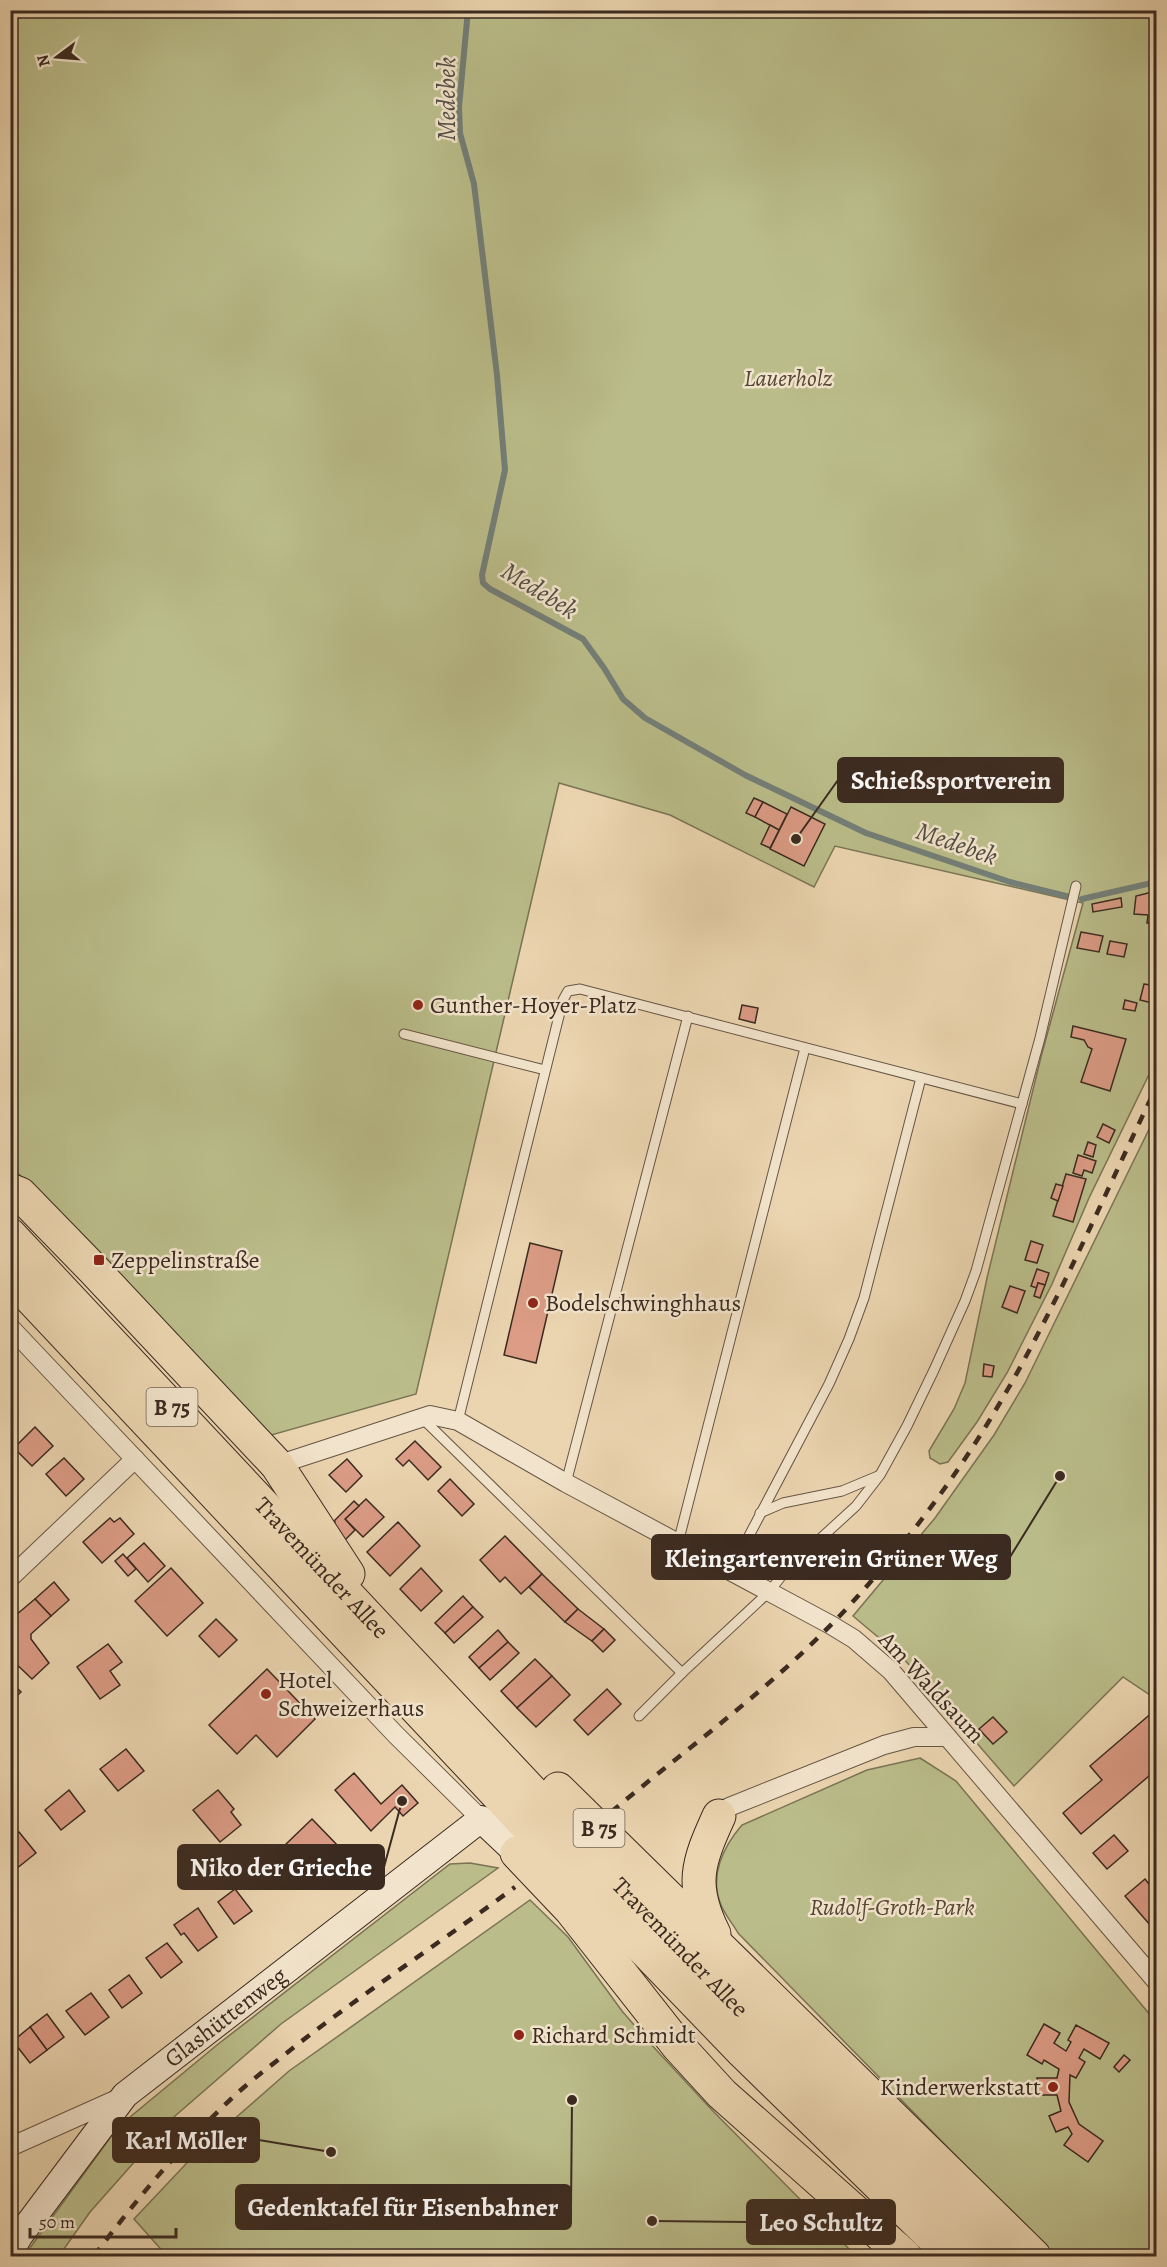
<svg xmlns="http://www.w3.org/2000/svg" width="1167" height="2267" viewBox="0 0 1167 2267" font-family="Alegreya,serif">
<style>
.green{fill:#babd8a;stroke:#7a7455;stroke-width:1.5}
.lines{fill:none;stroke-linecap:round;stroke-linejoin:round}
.stream{stroke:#737f78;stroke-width:6}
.building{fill:#dc9c86;stroke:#3b2a20;stroke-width:1.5}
.lane-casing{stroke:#675544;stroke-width:11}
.street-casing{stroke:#675544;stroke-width:20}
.secondary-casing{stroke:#3b2a20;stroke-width:28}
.highway-casing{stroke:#3b2a20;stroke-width:35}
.lane{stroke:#f2e4cc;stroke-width:9}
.street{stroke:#f2e4cc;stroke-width:18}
.secondary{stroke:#f2e4cc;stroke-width:26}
.highway{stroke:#ebd5b0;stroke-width:33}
.rail{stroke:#3b2a20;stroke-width:4.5;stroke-dasharray:10 10;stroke-linecap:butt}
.poi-dot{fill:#8f2418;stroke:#f2e4cc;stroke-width:2}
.labels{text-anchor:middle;stroke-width:5;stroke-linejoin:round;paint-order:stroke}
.shield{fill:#f2e4cc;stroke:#726254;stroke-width:1.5}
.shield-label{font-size:22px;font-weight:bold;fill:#3b2a20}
.park-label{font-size:24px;font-style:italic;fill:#544735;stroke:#f2e4cc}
.poi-label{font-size:24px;fill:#3b2a20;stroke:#f2e4cc;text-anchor:start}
.street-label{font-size:24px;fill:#3b2a20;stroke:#f2e4cc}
.water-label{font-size:26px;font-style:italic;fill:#524e44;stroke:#f2e4cc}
.leader{fill:none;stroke:#3b2a20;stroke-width:2}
.callout-dot{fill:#3b2a20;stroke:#f2e4cc;stroke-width:2}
.callout{fill:#3b2a20;stroke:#3b2a20;stroke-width:2}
.callout-label{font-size:26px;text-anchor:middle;font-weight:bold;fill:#fff}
</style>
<rect width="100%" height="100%" fill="#ebd5b0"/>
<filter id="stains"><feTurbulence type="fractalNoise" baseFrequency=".00333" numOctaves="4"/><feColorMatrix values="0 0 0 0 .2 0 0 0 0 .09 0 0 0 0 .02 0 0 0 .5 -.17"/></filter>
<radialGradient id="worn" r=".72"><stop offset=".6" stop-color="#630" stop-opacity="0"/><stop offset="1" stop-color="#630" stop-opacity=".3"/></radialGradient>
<g class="green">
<path d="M11,11H1156V1060L1089,1198L1052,1284L1007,1373L977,1422L948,1462L940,1464L930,1458L929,1451L954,1409L965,1383L987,1278L1041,1057L1083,903L835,846L814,887L670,815L559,783L416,1394L268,1436L11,1166Z"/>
<path d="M1156,1115V1699L1123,1677L1014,1786L904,1659L853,1616L935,1518L994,1435L1025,1383Z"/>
<path d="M920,1758L956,1781L1156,2022V2256H1054L738,1933C733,1924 725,1915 721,1905C709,1876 723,1847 742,1825L867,1770Z"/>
<path d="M470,1863L498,1868L281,2024L175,2116L90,2212L59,2256H24L118,2127L217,2045L450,1864Z"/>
<path d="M530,1900L568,1937L622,2011L647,2040L712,2110L856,2256H167L134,2219L200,2149L289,2071Z"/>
</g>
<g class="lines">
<g class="stream">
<path d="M468,10L459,107L460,133L474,184L497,375L505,470L482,575L483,583L490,589L583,639L604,668L623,699L645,718L745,775L866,833L1010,882L1070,897"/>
<path d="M1082,899L1156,882"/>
</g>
</g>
<g class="building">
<path d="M754,798L763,802L755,817L746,813Z"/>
<path d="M763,802L787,814L779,830L755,817Z"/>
<path d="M791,807L825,824L804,866L770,849Z"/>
<path d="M770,825L779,830L770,848L761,844Z"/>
<path d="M1156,891V923H1147L1148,915L1134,914L1136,896Z"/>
<path d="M1121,898L1122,907L1093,912L1092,904Z"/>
<path d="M1081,932L1103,936L1099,952L1077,948Z"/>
<path d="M1110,941L1127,944L1124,957L1107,954Z"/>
<path d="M1144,984L1156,986V1004L1140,1000Z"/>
<path d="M1125,1000L1137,1003L1135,1011L1123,1009Z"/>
<path d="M742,1005L758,1008L755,1023L739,1019Z"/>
<path d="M1156,1010V1036L1150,1034Z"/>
<path d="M1073,1026L1126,1039L1110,1091L1081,1082L1092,1049L1088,1047L1084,1040L1071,1037Z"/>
<path d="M1103,1124L1115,1130L1109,1143L1097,1137Z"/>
<path d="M1088,1142L1096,1145L1093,1157L1084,1154Z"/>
<path d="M1078,1155L1096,1161L1092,1173L1084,1170L1082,1176L1073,1173Z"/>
<path d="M1066,1174L1086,1179L1073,1222L1053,1216Z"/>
<path d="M1056,1184L1063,1186L1058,1201L1051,1198Z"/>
<path d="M1031,1241L1043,1245L1037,1263L1025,1260Z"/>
<path d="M530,1243L562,1251L536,1363L504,1355Z"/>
<path d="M1037,1269L1049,1273L1045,1285L1038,1283L1037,1288L1031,1286Z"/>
<path d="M1038,1283L1045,1285L1040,1298L1034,1296Z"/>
<path d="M1010,1286L1025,1291L1017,1313L1002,1307Z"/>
<path d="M984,1364L994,1366L992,1377L983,1376Z"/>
<path d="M35,1427L53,1446L32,1466L14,1448Z"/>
<path d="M415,1441L441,1467L428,1480L409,1460L403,1466L396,1459Z"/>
<path d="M64,1458L84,1479L66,1496L46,1474Z"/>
<path d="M347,1459L362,1476L346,1492L329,1475Z"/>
<path d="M450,1479L474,1504L462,1516L438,1491Z"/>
<path d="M366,1499L384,1517L363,1537L345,1519Z"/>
<path d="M354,1501L359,1506L345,1519L355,1530L345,1540L334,1528L335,1520Z"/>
<path d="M110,1518L114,1522L120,1518L134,1534L102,1563L83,1542Z"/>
<path d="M398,1522L420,1546L390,1576L367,1552Z"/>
<path d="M505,1536L542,1574L521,1594L505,1577L500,1582L480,1560Z"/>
<path d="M144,1543L165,1566L148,1582L127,1558Z"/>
<path d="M123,1554L136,1569L128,1576L115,1561Z"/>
<path d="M171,1568L203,1603L167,1636L135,1601Z"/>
<path d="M421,1568L442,1591L421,1611L400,1589Z"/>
<path d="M542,1574L578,1609L565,1622L529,1587Z"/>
<path d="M54,1582L69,1600L51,1616L35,1599Z"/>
<path d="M463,1596L473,1607L445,1633L435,1623Z"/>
<path d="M35,1599L51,1616L31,1634V1639L49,1663L32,1679L10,1658V1634L15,1631L10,1626V1620Z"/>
<path d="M473,1607L483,1617L454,1643L445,1633Z"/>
<path d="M578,1609L604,1629L592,1641L565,1622Z"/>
<path d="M216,1619L237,1640L219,1657L199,1636Z"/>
<path d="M604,1629L615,1640L603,1652L592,1641Z"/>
<path d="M498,1630L508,1642L479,1668L469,1657Z"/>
<path d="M508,1642L519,1653L490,1680L479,1668Z"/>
<path d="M108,1644L122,1662L110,1671L120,1685L100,1699L77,1667Z"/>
<path d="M535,1659L552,1676L517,1708L501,1691Z"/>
<path d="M267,1669L315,1719L277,1757L256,1735L237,1754L209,1725Z"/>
<path d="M552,1676L570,1695L536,1727L517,1708Z"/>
<path d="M10,1681L21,1692L10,1702Z"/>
<path d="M607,1689L621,1704L588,1735L574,1720Z"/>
<path d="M1154,1711L1156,1713V1770L1081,1834L1063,1813L1102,1780L1090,1766Z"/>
<path d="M993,1717L1007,1732L993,1744L979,1729Z"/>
<path d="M126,1749L144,1771L118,1791L100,1769Z"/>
<path d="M354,1773L381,1804L402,1785L418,1803L403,1816L395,1807L371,1831L335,1790Z"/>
<path d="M69,1790L85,1811L61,1830L45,1810Z"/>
<path d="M218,1790L234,1809L231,1812L241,1825L220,1842L193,1810Z"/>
<path d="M312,1819L341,1849L314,1875L285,1845Z"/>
<path d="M19,1832L36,1853L11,1873L10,1839Z"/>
<path d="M1114,1835L1128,1851L1107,1869L1093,1853Z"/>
<path d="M1145,1879L1156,1893V1919L1150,1925L1125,1896Z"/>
<path d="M235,1889L252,1911L234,1924L218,1902Z"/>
<path d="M198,1908L217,1937L198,1951L184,1933L181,1935L174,1925Z"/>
<path d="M167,1943L182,1962L161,1978L146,1958Z"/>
<path d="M129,1975L142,1993L122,2008L109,1990Z"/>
<path d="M91,1993L109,2017L85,2035L66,2011Z"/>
<path d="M47,2014L64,2037L47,2050L30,2027Z"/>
<path d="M1044,2024L1060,2033L1054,2043L1066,2051L1071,2042L1068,2040L1076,2025L1109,2043L1100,2059L1084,2049L1079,2058L1085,2062L1076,2078L1070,2075L1069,2102L1079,2124L1103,2141L1088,2162L1064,2145L1072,2134L1068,2127L1056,2132L1049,2116L1061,2111L1057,2095H1037V2078H1057L1059,2069L1044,2060L1042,2064L1027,2055Z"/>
<path d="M30,2027L47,2050L30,2063L13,2041Z"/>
<path d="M1124,2055L1130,2060L1119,2072L1114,2067Z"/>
</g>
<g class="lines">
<defs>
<g id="lane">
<path d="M404,1034L545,1070"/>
<path d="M422,1418L682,1673L770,1591L786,1570L856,1506L880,1475L907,1426L934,1370L965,1301L976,1271L1040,1038L1076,886"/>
<path d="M458,1421L563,1000L568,991L580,989L1022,1104"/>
<path d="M566,1483L688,1016"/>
<path d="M760,1513L783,1503L842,1491L878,1476"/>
<path d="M678,1543L805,1048"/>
<path d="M731,1570L829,1384L849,1339L864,1298L921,1078"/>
<path d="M639,1716L682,1673"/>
</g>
<g id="street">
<path d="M10,1327L396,1735L481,1819"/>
<path d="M277,1465L430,1415L458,1421L566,1483L831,1625L854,1639L891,1671L1156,1981"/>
<path d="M10,1578L135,1459"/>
<path d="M719,1816L729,1807L884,1745L914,1737H947"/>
<path d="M10,2147L124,2096"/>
</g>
<g id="secondary">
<path id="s1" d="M10,2252L20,2235L125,2095L481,1819L517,1853"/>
</g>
<g id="highway">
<path d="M10,1190L20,1194L93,1269L277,1465L348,1574"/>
<path id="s2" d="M10,1235L594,1858L785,2055L990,2256"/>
<path d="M10,1276L605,1909L743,2052L952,2256"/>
<path d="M558,1789L1034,2256"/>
<path d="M517,1853L571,1910L678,2046L722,2094L905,2256"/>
<path d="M714,1934C690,1886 697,1864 719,1816"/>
</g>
</defs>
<use href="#lane" class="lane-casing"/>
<use href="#street" class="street-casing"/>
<use href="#secondary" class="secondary-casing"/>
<use href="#highway" class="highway-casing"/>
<use href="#lane" class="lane"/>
<use href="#street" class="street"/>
<use href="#secondary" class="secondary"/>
<use href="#highway" class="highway"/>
<g class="rail">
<path d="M611,1812C695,1742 785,1678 858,1596C905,1544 949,1486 986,1426C1052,1319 1101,1201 1156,1088"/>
<path d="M94,2256C135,2201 181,2146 231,2099C252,2079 276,2062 298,2044C369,1989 444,1940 515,1887"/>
</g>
</g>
<g class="poi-dot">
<circle cx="418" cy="1005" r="6"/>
<rect x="93" y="1254" width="12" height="12" rx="3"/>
<circle cx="533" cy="1303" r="6"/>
<circle cx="266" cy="1694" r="6"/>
<circle cx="519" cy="2035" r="6"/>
<circle cx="1053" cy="2087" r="6"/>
</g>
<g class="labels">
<g class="shield">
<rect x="146.5" y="1388" width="51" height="38" rx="4.5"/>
<rect x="573.5" y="1809" width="51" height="38" rx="4.5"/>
</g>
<g class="shield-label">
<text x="172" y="1415">B 75</text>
<text x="599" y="1836">B 75</text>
</g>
<g class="park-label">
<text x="788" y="386">Lauerholz</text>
<text x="892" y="1915">Rudolf-Groth-Park</text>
</g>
<g class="poi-label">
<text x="430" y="1013">Gunther-Hoyer-Platz</text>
<text x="111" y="1268">Zeppelinstraße</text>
<text x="545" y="1311">Bodelschwinghhaus</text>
<text x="278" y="1688">Hotel<tspan x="278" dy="28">Schweizerhaus</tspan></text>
<text x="531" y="2043">Richard Schmidt</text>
<text x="1041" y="2095" text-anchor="end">Kinderwerkstatt</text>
</g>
<g class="street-label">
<text dy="8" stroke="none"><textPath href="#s2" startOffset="456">Travemünder Allee</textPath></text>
<text transform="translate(932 1687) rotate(47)" y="8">Am Waldsaum</text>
<text dy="8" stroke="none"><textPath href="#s2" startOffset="978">Travemünder Allee</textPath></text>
<text dy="8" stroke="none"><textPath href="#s1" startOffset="322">Glashüttenweg</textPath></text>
</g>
<g class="water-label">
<text transform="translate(446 99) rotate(-90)" y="9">Medebek</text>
<text transform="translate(540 590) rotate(32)" y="9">Medebek</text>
<text transform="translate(957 843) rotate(19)" y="9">Medebek</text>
</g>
</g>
<path class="leader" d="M796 839L838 780M1060 1476L1010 1557M402 1801L384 1867M331 2152L259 2140M572 2100L571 2207M652 2221L747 2222"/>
<g class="callout-dot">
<circle cx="796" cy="839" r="6"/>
<circle cx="1060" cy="1476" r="6"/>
<circle cx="402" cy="1801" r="6"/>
<circle cx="331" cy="2152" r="6"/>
<circle cx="572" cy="2100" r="6"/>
<circle cx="652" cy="2221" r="6"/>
</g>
<g class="callout">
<rect x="838" y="758" width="225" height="44" rx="6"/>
<rect x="652" y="1535" width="358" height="44" rx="6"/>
<rect x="178" y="1845" width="206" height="44" rx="6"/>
<rect x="113" y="2118" width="146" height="44" rx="6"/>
<rect x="236" y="2185" width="335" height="44" rx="6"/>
<rect x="747" y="2200" width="148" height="44" rx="6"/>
</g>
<g class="callout-label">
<text x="951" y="789">Schießsportverein</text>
<text x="831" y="1567">Kleingartenverein Grüner Weg</text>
<text x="281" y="1876">Niko der Grieche</text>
<text x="186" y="2149">Karl Möller</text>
<text x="403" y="2216">Gedenktafel für Eisenbahner</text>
<text x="821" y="2231">Leo Schultz</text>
</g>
<rect width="1167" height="2267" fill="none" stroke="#ebd5b0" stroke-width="36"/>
<rect x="12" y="12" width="1143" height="2243" fill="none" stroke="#3b2a20" stroke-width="3"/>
<rect x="18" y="18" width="1131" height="2231" fill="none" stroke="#3b2a20" stroke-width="1.5"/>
<g transform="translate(57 57) rotate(254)" stroke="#f2e4cc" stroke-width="4.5" paint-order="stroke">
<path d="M0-4.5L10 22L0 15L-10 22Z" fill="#3b2a20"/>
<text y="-9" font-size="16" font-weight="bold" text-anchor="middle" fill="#3b2a20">N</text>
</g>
<path d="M30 2228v9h146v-9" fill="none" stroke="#3b2a20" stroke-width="3"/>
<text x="39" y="2228" font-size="18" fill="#3b2a20" stroke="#f2e4cc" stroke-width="4.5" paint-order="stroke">50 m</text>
<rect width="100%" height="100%" filter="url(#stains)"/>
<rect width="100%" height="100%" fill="url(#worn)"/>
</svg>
